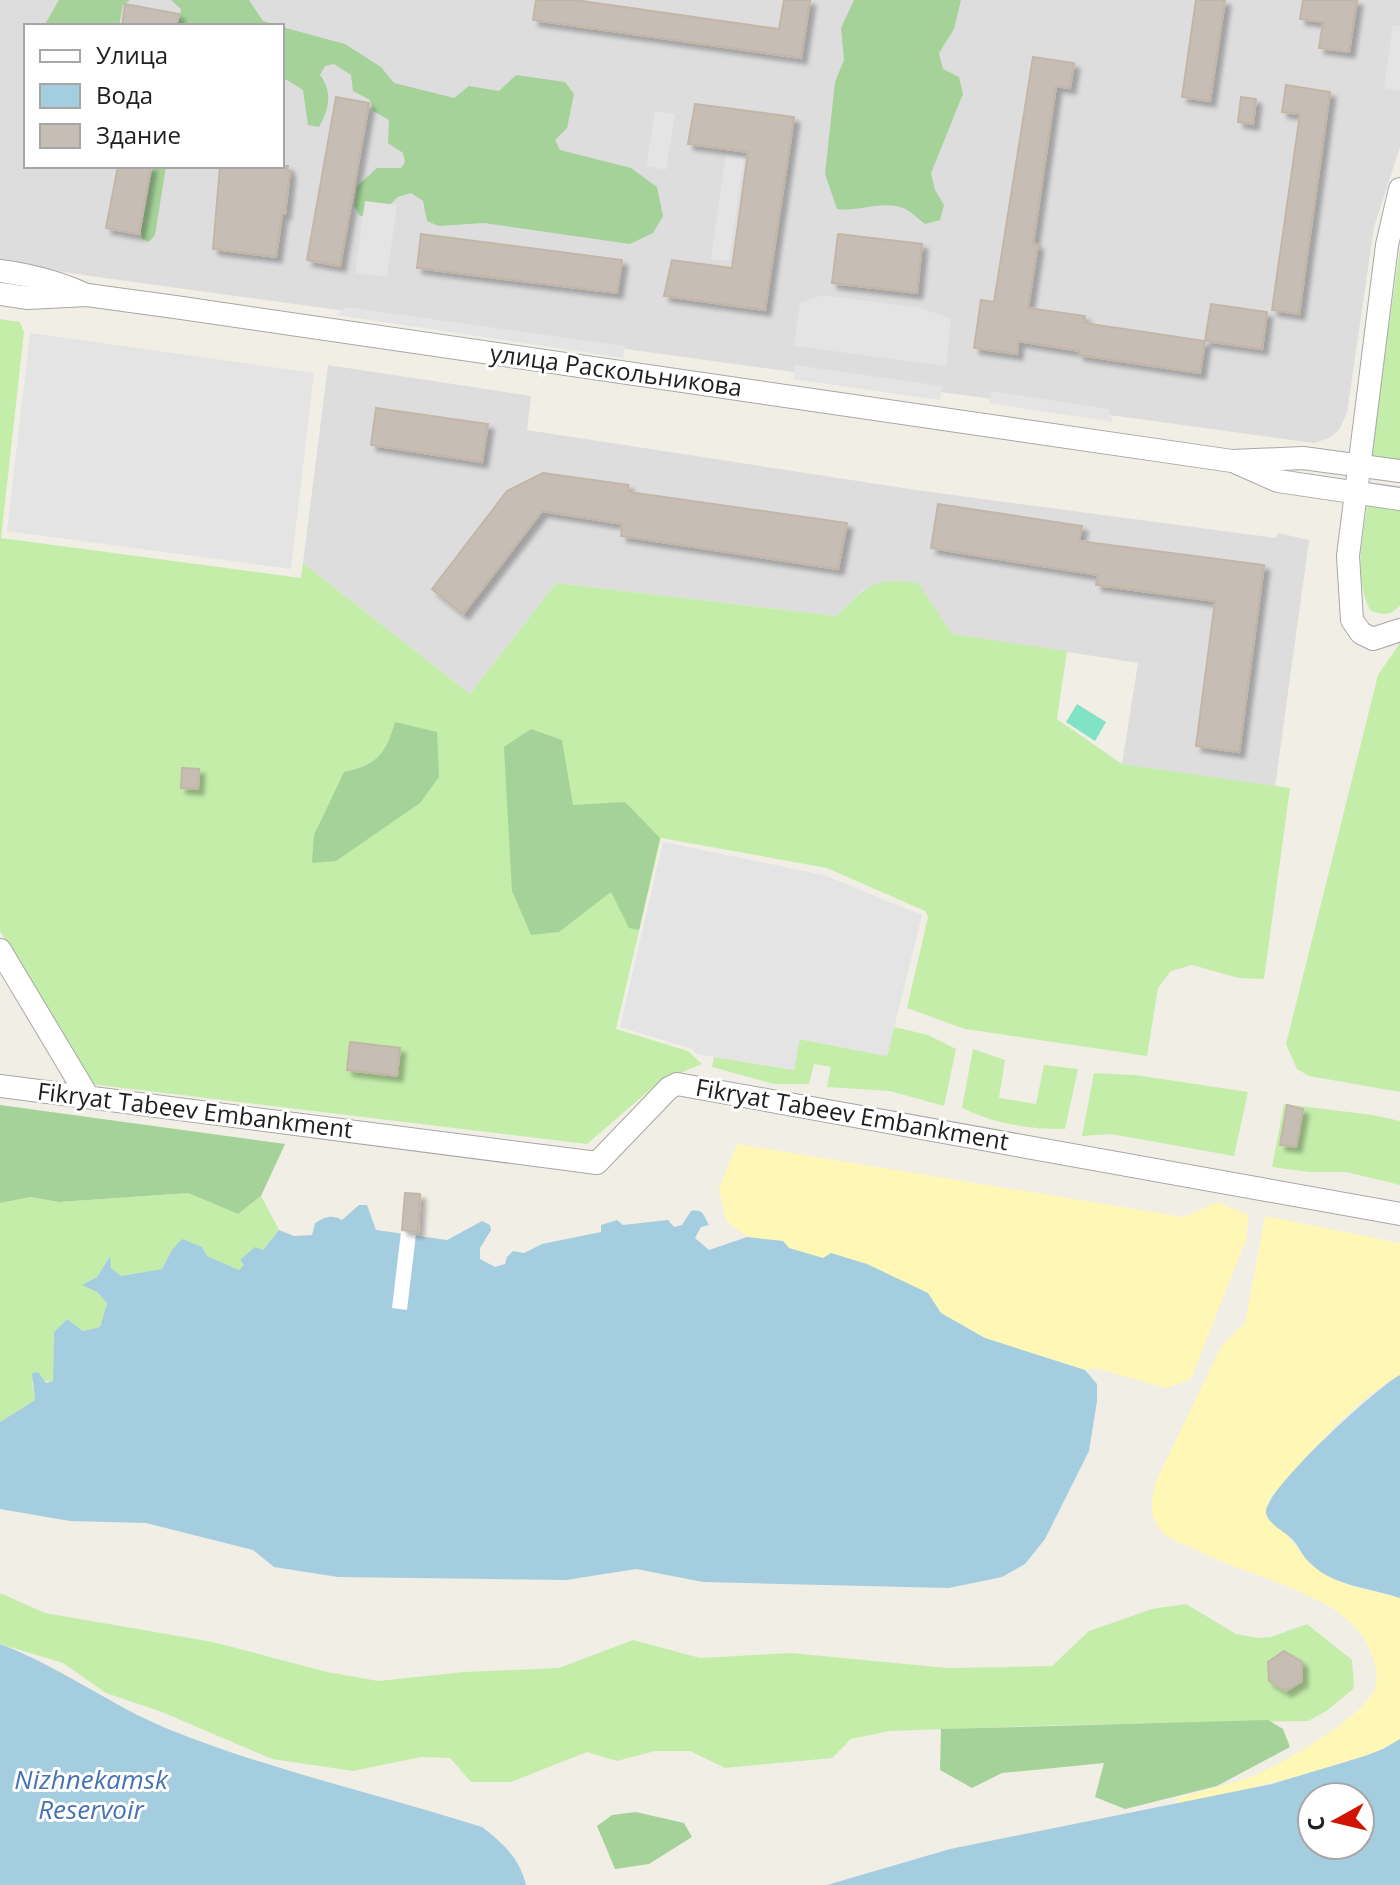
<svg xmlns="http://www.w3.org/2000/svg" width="1400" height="1885" viewBox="0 0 1400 1885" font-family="'Open Sans',sans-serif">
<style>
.residential{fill:#dedddd;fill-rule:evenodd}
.grass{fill:#c4edaa}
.forest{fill:#a4d299}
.sand{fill:#fff7b6}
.pitch{fill:#81e3c6}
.parking{fill:#e4e4e4}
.water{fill:#a5cde0;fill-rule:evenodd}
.pier{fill:#fff}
.building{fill:#c6beb5;stroke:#c3b6a7;stroke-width:2;filter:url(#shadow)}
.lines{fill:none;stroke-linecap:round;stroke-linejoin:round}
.minor-casing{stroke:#a7a7a7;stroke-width:24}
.minor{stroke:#fff;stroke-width:22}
.labels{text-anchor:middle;stroke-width:6;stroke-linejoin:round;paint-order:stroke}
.street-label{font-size:24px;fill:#202020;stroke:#fff}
.water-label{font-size:26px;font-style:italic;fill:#4773b4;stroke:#fff}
</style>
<defs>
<filter id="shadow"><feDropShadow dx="5.5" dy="5.5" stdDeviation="2" flood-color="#0004"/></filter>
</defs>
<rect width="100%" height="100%" fill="#f1eee6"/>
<g class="residential">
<path d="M0,0H1400V147L1374,227L1347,413L1339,430L1329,438L1314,443L90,276L0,262ZM26,26H282V166H26Z"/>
<path d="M328,365L531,396L527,430L923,491L1276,538L1278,533L1309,540L1275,787L1122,764L1138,663L952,634L864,589L836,616L556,583L470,694L303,563Z"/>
</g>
<g class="grass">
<path d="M1400,247V467L1370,462Z"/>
<path d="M0,319L20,322L24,332L1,538L301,578L303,563L470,694L556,583L836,616C868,585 872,577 918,583L952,634L1067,651L1057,719L1122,764L1290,788L1264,979L1239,978L1192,965L1171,971L1158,988L1147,1056L965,1029L907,1008L928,917L925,911L827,868L661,838L616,1029L688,1051L702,1064L659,1082L587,1144L90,1084L0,931Z"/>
<path d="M1368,501L1400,506V605C1391,616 1382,616 1370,610C1353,576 1363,537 1368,501Z"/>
<path d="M1400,643V1092L1309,1076L1297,1069L1286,1044L1378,675Z"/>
<path d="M894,1027L928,1035L956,1049L944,1106L890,1091L827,1087L831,1067L814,1064L809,1084H774L712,1067L714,1057L794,1070L799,1039L887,1056Z"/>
<path d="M973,1049L1005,1060L999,1098L1036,1104L1044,1065L1078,1069L1065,1129C1027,1129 996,1124 962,1108Z"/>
<path d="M1094,1073L1135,1075L1248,1092L1234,1156L1111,1134L1082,1136Z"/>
<path d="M1284,1104L1373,1115L1400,1121V1185L1346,1172H1309L1272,1167Z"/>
<path d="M188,1193L238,1214L261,1196L279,1230L263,1250L240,1260L244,1265L243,1268L239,1270L206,1256L202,1247L172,1250L162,1269L121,1276L111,1268L109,1257L97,1277L83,1285L97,1292L107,1303L100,1327L83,1331L67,1319L54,1332L53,1381L32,1382L35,1400L0,1422V1203L31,1197L59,1202Z"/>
<path d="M0,1593L45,1613L213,1642L327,1672L378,1681L464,1672L559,1668L633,1640L700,1658L791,1653L947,1668L1052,1666L1089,1631L1152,1609L1186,1604L1236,1634L1258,1638L1271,1637L1307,1624L1352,1660L1354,1688L1328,1710L1308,1721L1063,1725L889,1731L851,1739L832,1758L725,1768L690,1751H655L617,1761L587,1752L511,1782H471L450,1758L421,1757L353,1771L272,1759L162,1712L106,1693L63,1663L0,1644Z"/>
</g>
<g class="forest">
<path d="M59,0H130L123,5L119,26H44Z"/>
<path d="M171,0H249L263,21L279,26H178L181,9Z"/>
<path d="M854,0H961L954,29L939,53L943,69L959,77L963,94L931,173L935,190L944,205L940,220L925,224C918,219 911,211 903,208C881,200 859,212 837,209L825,174L835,82L844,60L841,28Z"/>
<path d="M282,27L345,44L381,67L394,83L454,98L469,86L499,91L516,75L565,82L574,94L567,128L555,140L560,150L631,168L657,187L663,216L653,233L630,244L484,223L439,226L427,221L423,201L411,193L398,197L379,215L360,216L354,206L357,186L377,168H401L405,162L403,153L388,143L389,120L373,111L370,100L353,91L351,75L334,64L325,66L320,75C333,92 329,109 319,127L308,125L303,90L287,80H282Z"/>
<path d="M153,166H166L155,235L149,242L142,239L141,231Z"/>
<path d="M395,722L437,732L439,777L420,803L336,861L312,863L314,835L344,772C377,765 386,754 395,722Z"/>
<path d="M531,729L562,740L573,805L625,802L660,838L639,930L629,928L611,892L559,932L531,935L512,891L504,747Z"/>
<path d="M0,1105L285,1144L261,1196L238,1214L188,1193L59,1202L31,1197L0,1203Z"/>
<path d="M1268,1720L1283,1729L1290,1747L1217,1786L1125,1809L1095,1797L1104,1763L1002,1773L972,1788L940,1770L941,1729Z"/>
<path d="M636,1812L684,1823L692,1837L649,1864L615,1869L597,1826L612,1815Z"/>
</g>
<g class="sand">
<path d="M737,1144L1184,1217L1217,1202L1248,1215L1247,1237L1191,1379L1166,1388L1096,1368L1085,1370L985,1338L941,1313L928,1293L789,1248L783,1241L747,1237L726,1220L719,1188Z"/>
<path d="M1265,1216L1400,1243V1375C1353,1399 1304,1461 1268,1500C1285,1531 1303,1567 1338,1581C1357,1589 1380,1592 1400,1598V1739C1377,1754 1352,1760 1325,1768C1275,1783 1225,1794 1174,1805L1180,1797C1207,1789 1238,1784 1262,1772C1290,1759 1369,1714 1376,1685C1378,1676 1375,1663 1372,1655C1363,1630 1346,1616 1323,1603C1282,1581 1236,1570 1194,1549C1185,1545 1174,1541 1167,1536C1147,1520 1151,1502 1156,1481L1222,1345L1245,1323Z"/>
</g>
<path class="pitch" d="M1077,704L1106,722L1095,741L1066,722Z"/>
<g class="parking">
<path d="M1393,25L1400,26V91L1384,88Z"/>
<path d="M655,111L675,114L666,170L646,166Z"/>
<path d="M726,154L744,157L729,261L711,259Z"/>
<path d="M365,201L397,205L387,277L355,273Z"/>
<path d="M823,295L921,308L951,319L946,366L794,346L800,303Z"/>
<path d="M346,307L625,346L623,358L337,315Z"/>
<path d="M30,333L314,373L291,569L7,531Z"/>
<path d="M795,365L942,386L940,400L793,379Z"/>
<path d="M991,391L1108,409L1113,422L989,403Z"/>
<path d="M663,842L824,875L922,915L887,1056L800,1039L794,1070L696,1054L692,1049L620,1027Z"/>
</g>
<g class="water">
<path d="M359,1205H367L376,1230L447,1240L482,1221L490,1225L491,1230L480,1248V1259L495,1267L505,1264L507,1257L513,1251L524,1253L542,1244L601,1232V1225L617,1220L623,1225L668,1220L674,1227L682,1225L691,1211C704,1209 703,1215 709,1225L701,1227L695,1238L709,1250L747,1237L783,1241L789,1248L823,1258L831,1253L867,1264L928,1293L941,1313L985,1338L1085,1370L1097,1384V1401L1089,1451L1045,1539L1025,1564L1002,1577L949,1588L703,1582L636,1569L566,1580L338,1577L274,1567L253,1550L146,1523L70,1521L0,1509V1422L35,1400L32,1373L38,1372L46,1383L53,1381L54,1332L67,1319L83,1331L100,1327L107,1303L97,1292L82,1285L97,1277L110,1256L111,1268L121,1276L162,1269L172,1250L182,1239L202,1247L207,1256L239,1270L244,1265L240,1260L255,1247L263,1250L279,1230L294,1236L312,1235L315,1223C325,1217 331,1214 342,1220Z"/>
<path d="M1400,1375V1598C1370,1588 1333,1586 1310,1563C1302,1556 1299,1546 1292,1539C1284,1531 1268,1524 1266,1513C1262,1492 1378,1386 1400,1375Z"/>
<path d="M0,1644C59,1666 110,1705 168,1729C269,1770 378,1794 482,1827C503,1843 520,1859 526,1885H0Z"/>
<path d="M1400,1739V1885H827L950,1849L1272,1784L1365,1756L1383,1749ZM1312,1797H1360V1845H1312Z"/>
</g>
<path class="pier" d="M401,1232L416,1234L407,1310L392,1308Z"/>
<g class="building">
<path d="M536,0H575L779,29L784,0H810L801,58L533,20Z"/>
<path d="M1196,0H1225L1210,101L1182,97Z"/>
<path d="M1303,0H1357L1349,52L1319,48L1323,22L1300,19Z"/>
<path d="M125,4L179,14L176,26H122Z"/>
<path d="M1033,57L1074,63L1070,88L1056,86L1033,244H1038L1028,308L1085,316L1084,323L1205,341L1200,373L1079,355L1080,351L1018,341L1017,354L974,348L981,300L994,302Z"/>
<path d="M1286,85L1330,92L1299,314L1272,310L1300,114L1282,112Z"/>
<path d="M336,97L369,103L340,266L307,260Z"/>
<path d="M1241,97L1256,99L1253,124L1238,122Z"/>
<path d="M695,104L794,117L765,310L664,296L672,260L732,268L748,152L688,144Z"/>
<path d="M118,166H151L139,234L106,228Z"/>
<path d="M220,166H288L287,170L290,171L285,214H282L276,257L213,249Z"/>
<path d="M421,234L622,260L617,293L417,268Z"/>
<path d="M838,234L922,244L917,293L832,283Z"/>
<path d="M1211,304L1267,312L1262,349L1205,341Z"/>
<path d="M376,408L488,424L482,462L371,445Z"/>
<path d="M543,473L628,485L629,492L847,523L838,569L621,536L622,524L542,511L463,614L432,589L507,491Z"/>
<path d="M938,504L1082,526L1079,541L1264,565L1239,752L1196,746L1215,601L1096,585L1098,575L931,548Z"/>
<path d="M182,768L199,769L198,789L181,788Z"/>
<path d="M350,1042L400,1048L397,1076L347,1070Z"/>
<path d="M1287,1105L1303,1109L1296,1147L1280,1145Z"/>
<path d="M405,1193L420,1194L418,1232L402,1230Z"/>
<path d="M1284,1651L1302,1662V1681L1286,1691L1269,1681L1268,1662Z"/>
</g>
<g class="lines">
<defs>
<g id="minor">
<path d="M1400,189L1387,245L1348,556L1352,620L1361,633L1373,639L1400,630"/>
<path d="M0,271C31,275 58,282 86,295"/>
<path d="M0,294L28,298L87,295L175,307L1232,461L1303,458L1400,471"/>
<path d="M1237,463L1278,481L1400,499"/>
<path d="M0,950L88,1097"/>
<path d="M0,1086L597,1163L669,1088L677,1084L1400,1214"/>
</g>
</defs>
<use href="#minor" class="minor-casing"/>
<use href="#minor" class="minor"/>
</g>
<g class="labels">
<g class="street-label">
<text transform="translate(616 371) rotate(8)" y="8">улица Раскольникова</text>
<text transform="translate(195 1111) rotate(7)" y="8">Fikryat Tabeev Embankment</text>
<text transform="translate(852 1115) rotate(10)" y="8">Fikryat Tabeev Embankment</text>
</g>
<g class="water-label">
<text x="91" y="1789">Nizhnekamsk<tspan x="91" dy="30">Reservoir</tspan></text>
</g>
</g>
<rect x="24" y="24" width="260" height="144" fill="#ffffff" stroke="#a6a6a6" stroke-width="2"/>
<rect x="40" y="50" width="40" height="12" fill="#ffffff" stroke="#a6a6a6" stroke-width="2"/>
<text x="96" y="64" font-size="24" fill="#202020">Улица</text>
<rect x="40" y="84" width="40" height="24" fill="#a5cde0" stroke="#a6a6a6" stroke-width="2"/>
<text x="96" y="104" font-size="24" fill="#202020">Вода</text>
<rect x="40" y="124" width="40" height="24" fill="#c6beb5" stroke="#a6a6a6" stroke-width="2"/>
<text x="96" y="144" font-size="24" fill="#202020">Здание</text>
<g transform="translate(1336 1821) rotate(262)"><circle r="38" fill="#ffffff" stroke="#a6a6a6" stroke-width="2"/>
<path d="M0-6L14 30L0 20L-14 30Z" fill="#d01400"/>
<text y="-12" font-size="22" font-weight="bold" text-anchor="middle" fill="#202020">С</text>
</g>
</svg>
